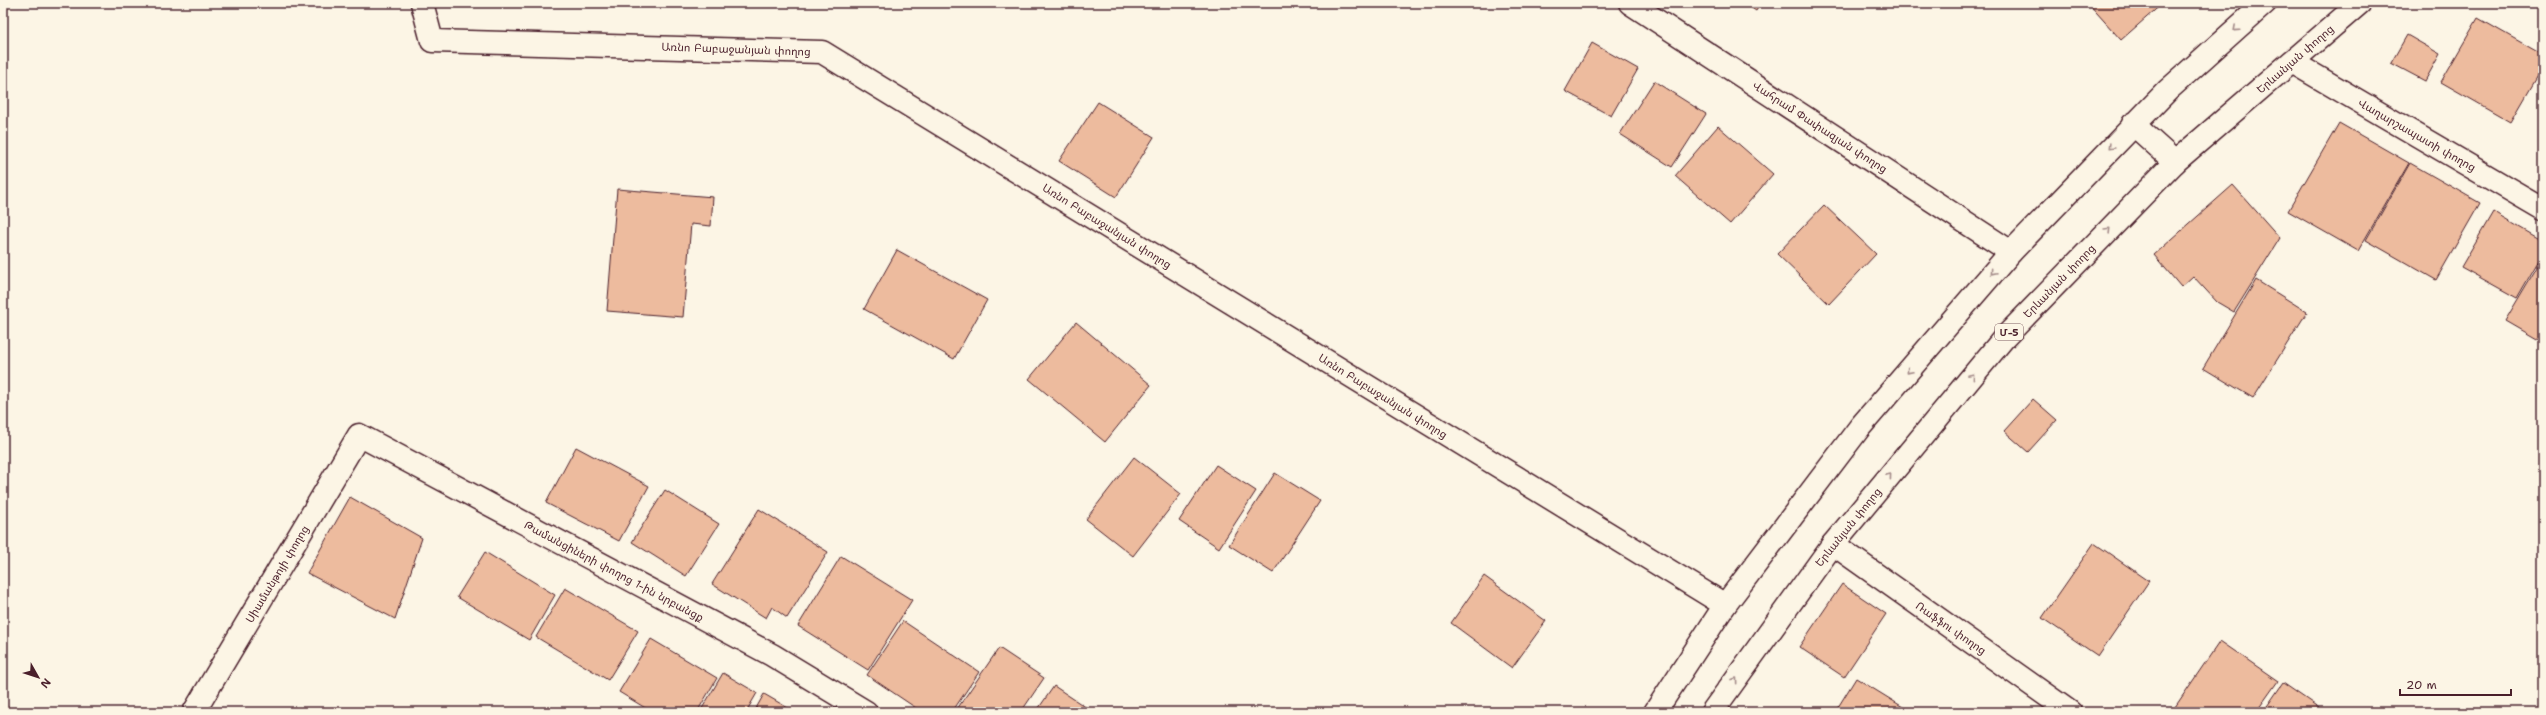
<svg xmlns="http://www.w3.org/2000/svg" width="2546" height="715" viewBox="0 0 2546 715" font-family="'Shantell Sans','Noto Sans Armenian',sans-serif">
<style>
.building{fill:#edbb9e;stroke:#4a1f2b}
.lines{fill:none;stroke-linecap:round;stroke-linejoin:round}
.street-casing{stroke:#4a1f2b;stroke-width:25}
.highway-casing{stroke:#4a1f2b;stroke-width:25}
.street{stroke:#fcf5e5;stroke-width:22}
.highway{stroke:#fcf5e5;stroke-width:22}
.oneway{stroke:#a38a88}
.labels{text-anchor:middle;stroke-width:3;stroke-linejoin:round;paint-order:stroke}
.shield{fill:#fcf5e5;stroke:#7f5f63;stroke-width:1}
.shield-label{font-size:10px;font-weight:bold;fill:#4a1f2b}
.street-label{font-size:11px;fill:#4a1f2b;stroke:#fcf5e5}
</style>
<rect width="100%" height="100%" fill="#fcf5e5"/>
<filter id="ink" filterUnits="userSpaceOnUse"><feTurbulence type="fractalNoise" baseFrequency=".025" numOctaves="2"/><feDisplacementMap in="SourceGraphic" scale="8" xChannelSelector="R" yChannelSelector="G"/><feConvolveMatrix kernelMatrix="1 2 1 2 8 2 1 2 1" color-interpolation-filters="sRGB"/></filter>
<g filter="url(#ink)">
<g class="building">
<path d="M1744,3H1761L1756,11Z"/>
<path d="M2088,3H2163L2121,40Z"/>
<path d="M2478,18L2543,55V67L2511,122L2441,82Z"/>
<path d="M2407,35L2440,54L2425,81L2391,63Z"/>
<path d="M1592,43L1638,69L1611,116L1565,91Z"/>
<path d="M1654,81L1706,114L1672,167L1620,134Z"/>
<path d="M1098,102L1154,137L1116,197L1059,161Z"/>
<path d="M2339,123L2409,163L2358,251L2288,211Z"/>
<path d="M1718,126L1773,174L1730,224L1675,176Z"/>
<path d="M2410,163L2480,203L2436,280L2366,240Z"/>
<path d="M2233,185L2280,238L2234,312L2217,302L2193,276L2181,287L2154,255Z"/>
<path d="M617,189L713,197L711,226L691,224L683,317L607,311Z"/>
<path d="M1824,205L1876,254L1829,304L1777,254Z"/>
<path d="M2493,212L2543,241V253L2517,298L2461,267Z"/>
<path d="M897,250L987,300L954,359L864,309Z"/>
<path d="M2543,257V343L2505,321Z"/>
<path d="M2256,280L2307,312L2253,398L2203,368Z"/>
<path d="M1076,322L1151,385L1105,442L1029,379Z"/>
<path d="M2033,399L2057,420L2028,452L2004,431Z"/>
<path d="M576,447L649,486L619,541L546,503Z"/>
<path d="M1134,457L1181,494L1133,556L1086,519Z"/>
<path d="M1216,465L1256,491L1219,548L1179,521Z"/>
<path d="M1275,473L1320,501L1273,573L1229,545Z"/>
<path d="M665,490L719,524L686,576L632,542Z"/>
<path d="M350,497L422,538L395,619L307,573Z"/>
<path d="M759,509L828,552L787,618L772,607L766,618L712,584Z"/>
<path d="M2094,543L2149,581L2098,656L2042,618Z"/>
<path d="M485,552L555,595L529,640L457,597Z"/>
<path d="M841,556L912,600L868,670L798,626Z"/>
<path d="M1484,576L1546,621L1512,668L1451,623Z"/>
<path d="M1842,584L1886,614L1844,677L1799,647Z"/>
<path d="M565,588L638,631L608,680L536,637Z"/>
<path d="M903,621L979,672L952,712H922L867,675Z"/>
<path d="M651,639L717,678L697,712H652L619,692Z"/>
<path d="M2220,641L2278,681L2256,712H2183L2175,707Z"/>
<path d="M999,648L1044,678L1021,712H955Z"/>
<path d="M723,673L757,693L746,712H700Z"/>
<path d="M1856,678L1911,712H1835Z"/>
<path d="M2283,683L2325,712H2263Z"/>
<path d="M1054,686L1093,712H1036Z"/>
<path d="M764,694L795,712H754Z"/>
</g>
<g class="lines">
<defs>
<g id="street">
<path d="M422,3L432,41L822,52L1725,605"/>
<path d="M1630,3L2011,252"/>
<path d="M2292,62L2543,209"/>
<path d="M1833,544L2070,712"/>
<path d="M194,712L359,435L772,655L866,712"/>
</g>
<g id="highway">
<path d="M2133,124L2175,162"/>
<path d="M1655,712L1725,605L1860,427L2011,252L2168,90L2265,3"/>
<path d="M1712,712L1833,544L2004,338L2175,162L2360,3"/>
</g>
</defs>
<use href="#street" class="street-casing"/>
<use href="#highway" class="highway-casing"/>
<use href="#street" class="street"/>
<use href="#highway" class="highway"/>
</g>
<defs><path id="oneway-chevron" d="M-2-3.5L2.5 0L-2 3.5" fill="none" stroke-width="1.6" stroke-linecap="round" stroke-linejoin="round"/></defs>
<g class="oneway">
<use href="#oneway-chevron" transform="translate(2236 29) rotate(138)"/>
<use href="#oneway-chevron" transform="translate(2111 147) rotate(134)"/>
<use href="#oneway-chevron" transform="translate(2108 230) rotate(-46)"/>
<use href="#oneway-chevron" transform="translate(1993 272) rotate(131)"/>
<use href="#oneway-chevron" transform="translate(1909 371) rotate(131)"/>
<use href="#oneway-chevron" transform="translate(1972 376) rotate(-50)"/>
<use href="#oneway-chevron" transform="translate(1889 476) rotate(-50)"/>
<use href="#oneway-chevron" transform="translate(1735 680) rotate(-54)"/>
</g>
</g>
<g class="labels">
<rect class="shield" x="1995" y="324" width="28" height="16" rx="3"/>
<g class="shield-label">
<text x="2009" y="336">Մ-5</text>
</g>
<g class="street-label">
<text transform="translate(736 49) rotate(2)" y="4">Առնո Բաբաջանյան փողոց</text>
<text transform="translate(2295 59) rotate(-41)" y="4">Երևանյան փողոց</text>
<text transform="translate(1820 127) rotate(33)" y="4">Վահրամ Փափազյան փողոց</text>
<text transform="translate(2417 135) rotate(30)" y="4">Վաղարշապատի փողոց</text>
<text transform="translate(1107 226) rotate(32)" y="4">Առնո Բաբաջանյան փողոց</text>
<text transform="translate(2059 281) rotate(-46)" y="4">Երևանյան փողոց</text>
<text transform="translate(1383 396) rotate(32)" y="4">Առնո Բաբաջանյան փողոց</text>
<text transform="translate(1848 527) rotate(-51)" y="4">Երևանյան փողոց</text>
<text transform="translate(614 571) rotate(28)" y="4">Թամանցիների փողոց 1-ին նրբանցք</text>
<text transform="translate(277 574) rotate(-59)" y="4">Սիամանթոյի փողոց</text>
<text transform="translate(1951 628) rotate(35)" y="4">Ռաֆֆու փողոց</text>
</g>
</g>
<rect width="2546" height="715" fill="none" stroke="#fcf5e5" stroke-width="16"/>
<rect x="8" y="8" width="2530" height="699" fill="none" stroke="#4a1f2b" stroke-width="1.5" filter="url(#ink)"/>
<g transform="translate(38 677) rotate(129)" stroke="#fcf5e5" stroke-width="3" paint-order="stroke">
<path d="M0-3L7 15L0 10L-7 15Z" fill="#4a1f2b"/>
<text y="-6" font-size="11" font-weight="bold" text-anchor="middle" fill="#4a1f2b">N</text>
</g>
<path d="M2400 689v6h111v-6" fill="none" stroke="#4a1f2b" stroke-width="2"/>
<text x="2406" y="689" font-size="12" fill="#4a1f2b" stroke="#fcf5e5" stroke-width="3" paint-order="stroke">20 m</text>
</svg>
